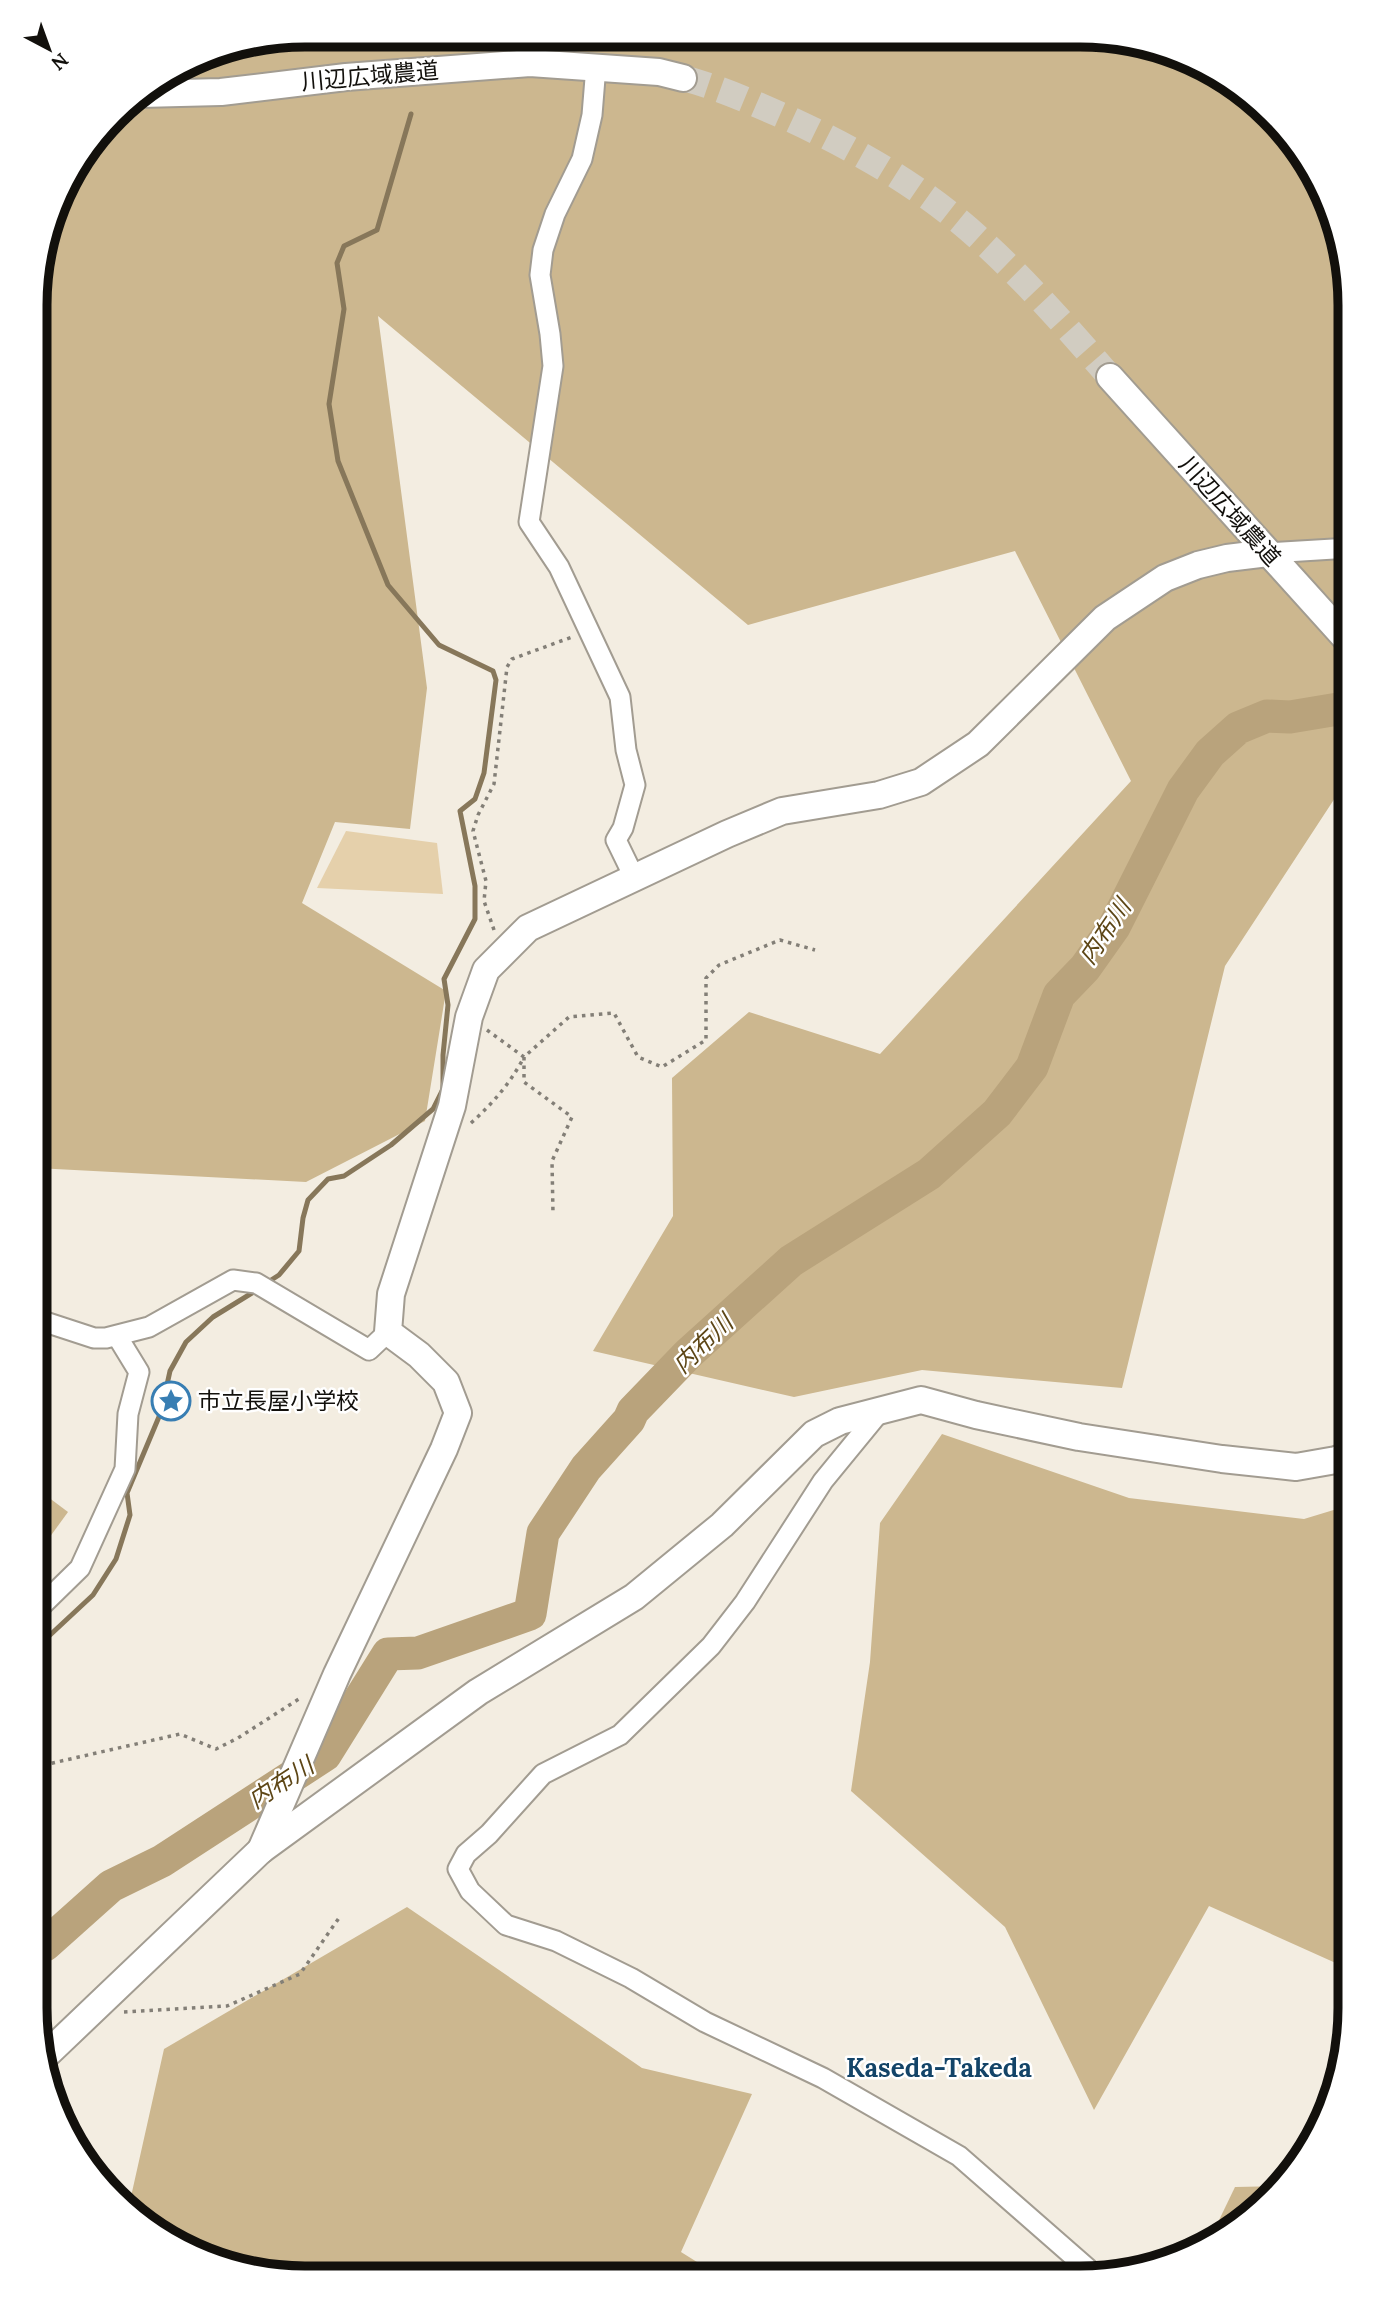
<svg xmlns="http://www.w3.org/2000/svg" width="1385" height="2313" viewBox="0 0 1385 2313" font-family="Lora,'Noto Sans JP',serif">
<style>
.green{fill:#e5d0ab}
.forest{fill:#ccb78f}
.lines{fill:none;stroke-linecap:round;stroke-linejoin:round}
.stream{stroke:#87775a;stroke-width:5}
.river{stroke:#b9a37c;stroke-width:33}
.secondary-tunnel{stroke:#d1ccc1;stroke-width:26;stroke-dasharray:26 13;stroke-linecap:butt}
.street-casing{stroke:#a29c91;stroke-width:23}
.secondary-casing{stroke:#a29c91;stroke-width:30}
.path{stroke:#837f77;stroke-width:3.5;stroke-dasharray:3.5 5;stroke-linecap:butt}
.street{stroke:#fff;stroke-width:19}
.secondary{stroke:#fff;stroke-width:26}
.labels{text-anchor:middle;stroke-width:5;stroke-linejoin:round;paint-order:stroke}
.street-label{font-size:23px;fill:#12100c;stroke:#fff}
.poi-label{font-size:23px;fill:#12100c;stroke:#fff;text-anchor:start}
.water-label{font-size:24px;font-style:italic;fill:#5d4616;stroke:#fff}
.quarter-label{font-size:26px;font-weight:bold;fill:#134468;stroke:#fff}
.rim{fill:none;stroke:#12100c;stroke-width:9}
</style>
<rect width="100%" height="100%" fill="#f3ede1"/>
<path class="green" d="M346,831L437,843L443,894L317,888Z"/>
<g class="forest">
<path d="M305,35L1115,37L1183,56L1245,91L1294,141L1330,202L1350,305V775L1225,966L1122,1388L922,1370L794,1397L593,1351L673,1216L672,1078L749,1012L880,1054L1131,781L1015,551L748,625L378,316L427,688L410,829L335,822L302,903L446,991L425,1121L306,1182L36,1168L37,270L63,185L127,102L202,55Z"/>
<path d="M942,1434L1129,1498L1304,1519L1350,1505L1349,1969L1209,1906L1094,2110L1005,1927L851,1791L870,1662L880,1523Z"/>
<path d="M36,1488L68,1512L36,1556Z"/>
<path d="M407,1907L642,2068L752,2094L681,2252L721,2277L270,2276L202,2257L140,2222L128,2210L164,2049Z"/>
<path d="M1280,2186L1245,2222L1208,2243L1235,2187Z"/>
</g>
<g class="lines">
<g class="stream">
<path d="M406,38L408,35"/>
<path d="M265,1284L279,1275L299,1251L303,1218L308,1200L328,1179L344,1176L391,1145L433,1109L443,1089V1055L448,1005L444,979L475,919V886L460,811L475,799L484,773L496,680L493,671L439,645L388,585L338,461L329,404L344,309L337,263L344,246L377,230L411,114"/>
<path d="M35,1649L93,1595L116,1559L130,1515L127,1493L161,1412L170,1371L186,1342L213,1317L257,1290"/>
</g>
<path class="river" d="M35,1950L45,1945L111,1886L162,1861L325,1755L388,1654L418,1653L530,1614L543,1533L586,1468L629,1420L633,1411L688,1354L791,1261L929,1174L997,1113L1032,1067L1059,995L1085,968L1114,927L1183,790L1210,753L1238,728L1267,716L1290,717L1350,707"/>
<path class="secondary-tunnel" d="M683,78C721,88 756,104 792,120C861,152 927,190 983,242C1029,284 1070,331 1110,377"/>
<defs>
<g id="street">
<path d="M596,66L592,115L582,159L555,214L543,250L540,275L550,334L553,366L529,522L559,567L620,697L626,750L635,785L623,828L616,840L634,877"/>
<path d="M1268,553L1350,548"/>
<path d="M36,1319L94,1338H106L149,1327L233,1280L256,1283L369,1350L388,1332"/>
<path d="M882,1409L823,1481L745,1602L711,1646L620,1735L543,1774L489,1834L466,1854L458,1869L470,1891L506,1925L556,1941L631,1978L705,2022L823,2078L959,2156L1095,2275"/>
<path d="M36,1611L80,1568L125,1469L128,1414L139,1372L117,1336"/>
</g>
<g id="secondary">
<path d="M140,94L221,92L346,77L530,63L659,72L683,78"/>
<path d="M1110,377L1350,643"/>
<path d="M261,1850L337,1674L444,1449L458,1413L446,1382L419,1355L388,1332L391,1294L452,1106L469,1017L486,970L528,928L727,834L782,811L879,795L921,782L978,744L1105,618L1165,578L1198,565L1227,558L1268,553"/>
<path d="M45,2056L261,1850L478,1692L634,1597L722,1525L814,1434L840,1421L921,1400L976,1415L1079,1437L1222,1459L1296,1467L1336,1460L1350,1455"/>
</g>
</defs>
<use href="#street" class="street-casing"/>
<use href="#secondary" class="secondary-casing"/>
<g class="path">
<path d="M597,48L598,36"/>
<path d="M494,930L484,901L486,881L473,831L478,815L494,784L507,667L512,659L572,637"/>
<path d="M487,1030L524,1057L569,1017L614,1013L638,1057L662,1067L706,1040V978L719,965L780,940L815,950"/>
<path d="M524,1057V1082L572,1117L552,1161L553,1214"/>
<path d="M471,1123C492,1104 509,1085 523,1059"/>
<path d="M35,1767L180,1734L216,1749L238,1738L302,1697"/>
<path d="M124,2012L227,2006L300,1974L341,1915"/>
</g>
<use href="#street" class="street"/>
<use href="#secondary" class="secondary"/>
</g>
<defs>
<symbol id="sight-ring" viewBox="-11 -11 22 22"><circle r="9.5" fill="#fff" stroke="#387eb3" stroke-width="1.5"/><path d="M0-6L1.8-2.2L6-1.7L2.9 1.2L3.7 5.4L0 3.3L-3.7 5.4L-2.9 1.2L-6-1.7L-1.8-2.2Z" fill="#387eb3"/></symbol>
</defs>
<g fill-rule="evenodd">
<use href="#sight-ring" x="149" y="1379" width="44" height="44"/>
</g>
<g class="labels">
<g class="street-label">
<text transform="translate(370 76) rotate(-5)" y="8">川辺広域農道</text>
<text transform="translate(1230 511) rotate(48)" y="8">川辺広域農道</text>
</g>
<g class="poi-label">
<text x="198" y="1409">市立長屋小学校</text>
</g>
<g class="water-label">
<text transform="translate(1105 932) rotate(-56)" y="8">内布川</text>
<text transform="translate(703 1344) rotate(-44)" y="8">内布川</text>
<text transform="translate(281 1783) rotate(-33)" y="8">内布川</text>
</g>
<g class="quarter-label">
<text x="939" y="2077">Kaseda-Takeda</text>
</g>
</g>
<path d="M0 0H1385V2313H0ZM305 47H1080A258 258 0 0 1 1338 305V2008A258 258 0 0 1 1080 2266H305A258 258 0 0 1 47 2008V305A258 258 0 0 1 305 47Z" fill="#fff" fill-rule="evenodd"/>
<path class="rim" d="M305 47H1080A258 258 0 0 1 1338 305V2008A258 258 0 0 1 1080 2266H305A258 258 0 0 1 47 2008V305A258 258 0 0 1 305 47Z"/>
<g transform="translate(49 49) rotate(139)" stroke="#ffffff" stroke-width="5" paint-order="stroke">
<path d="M0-5L12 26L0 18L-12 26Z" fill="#12100c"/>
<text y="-10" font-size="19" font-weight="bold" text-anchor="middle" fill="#12100c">N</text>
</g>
</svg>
